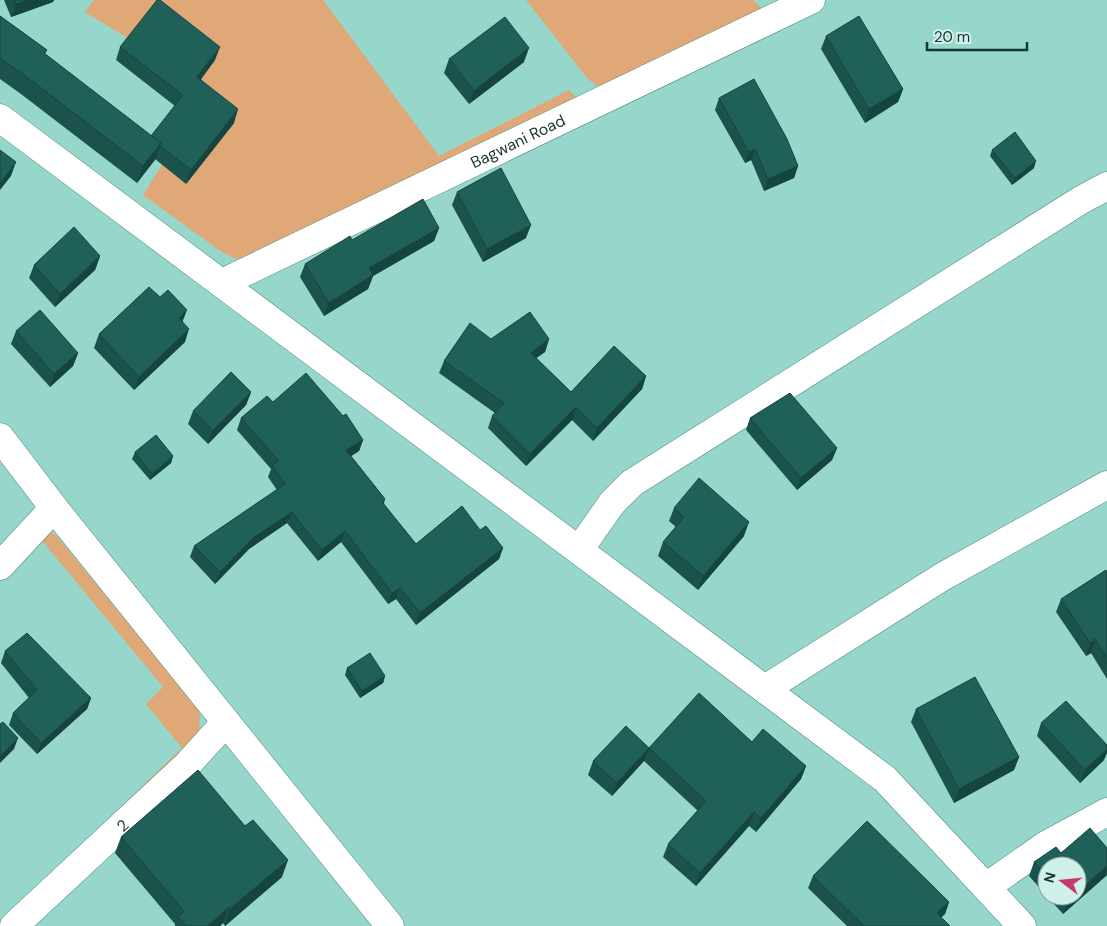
<svg xmlns="http://www.w3.org/2000/svg" width="1107" height="926" viewBox="0 0 1107 926" font-family="'DM Sans',sans-serif">
<style>
.green{fill:#e0a876}
.lines{fill:none;stroke-linecap:round;stroke-linejoin:round}
.minor-casing{stroke:#4b8a81;stroke-width:29}
.secondary-casing{stroke:#4b8a81;stroke-width:29}
.minor{stroke:#fff;stroke-width:28}
.secondary{stroke:#fff;stroke-width:28}
.wall{fill:#1b534c;fill-rule:evenodd}
.shaded-wall{fill:#16443e}
.building{fill:#1f6158;stroke:#16443e}
.labels{text-anchor:middle;stroke-width:5;stroke-linejoin:round;paint-order:stroke}
.street-label{font-size:16px;fill:#1a3531;stroke:#d0f0ea}
</style>
<rect width="100%" height="100%" fill="#96d6cb"/>
<g class="green">
<path d="M94,0H323L439,156L569,90L580,101L252,256L236,259L222,252L143,195L162,165L233,123L131,40L85,12Z"/>
<path d="M526,0H753L764,10L605,89L597,86L588,79Z"/>
<path d="M47,530L55,534L200,711L199,733L187,751L6,926H0V923L182,748L146,704L163,687L40,538L0,581V572Z"/>
</g>
<g class="lines">
<defs>
<g id="minor">
<path d="M0,118L885,779L1022,926"/>
<path id="s1" d="M222,283L811,0"/>
<path d="M579,550L612,503L632,483L1081,200L1107,186"/>
<path d="M0,566L54,508"/>
<path d="M765,689L942,577L1107,485"/>
<path d="M986,887L1046,845L1107,812"/>
<path id="s2" d="M14,926L187,765L226,722"/>
</g>
<path id="secondary" d="M0,437L54,508L390,926"/>
</defs>
<use href="#minor" class="minor-casing"/>
<use href="#secondary" class="secondary-casing"/>
<use href="#minor" class="minor"/>
<use href="#secondary" class="secondary"/>
</g>
<g class="wall">
<path d="M4,0H54L53,2L11,17Z"/>
<path d="M0,16L47,50L45,54L151,136L175,106L116,60L120,47L215,60L201,79L234,123L186,184L155,159L137,183L21,94L0,79Z"/>
<path d="M826,36L903,89L898,102L865,123L821,49Z"/>
<path d="M449,59L524,62L469,104L444,73Z"/>
<path d="M719,98L798,166L794,178L764,191L751,160L745,163L715,110Z"/>
<path d="M992,150L1034,168L1012,185L990,156Z"/>
<path d="M457,192L526,238L483,262L452,205Z"/>
<path d="M439,228L434,241L373,276L368,289L324,316L300,277L305,264L352,240Z"/>
<path d="M100,256L95,270L55,307L29,278L34,265Z"/>
<path d="M183,322L185,342L134,390L94,348L99,334Z"/>
<path d="M16,331L78,353L73,366L50,387L11,344Z"/>
<path d="M491,339H549L545,352L536,358L571,392L646,376L642,389L593,441L572,420L526,466L488,428L492,416L495,413L439,373L444,361Z"/>
<path d="M251,392L246,405L208,444L188,424L193,411Z"/>
<path d="M273,402L363,440L359,451L351,456L385,499L384,504L416,544L480,530L503,548L499,559L416,625L396,599L388,604L341,542L318,561L287,523L249,549L215,584L190,557L194,546L277,490L268,477L271,469L237,430L241,418Z"/>
<path d="M750,418L837,448L832,460L797,490L746,430Z"/>
<path d="M135,452L173,456L171,463L150,480L132,459Z"/>
<path d="M674,508L744,536L698,590L658,556L663,542L676,527L669,521Z"/>
<path d="M1107,572V679L1091,653L1086,656L1056,612L1061,599Z"/>
<path d="M5,651L91,698L87,709L37,754L9,725L13,713L29,698L1,663Z"/>
<path d="M347,668L385,676L383,683L360,698L345,675Z"/>
<path d="M916,709L1019,757L1014,770L954,803L911,722Z"/>
<path d="M1041,723L1104,760L1080,783L1037,736Z"/>
<path d="M752,742L806,766L801,779L756,832L749,826L696,886L663,857L668,844L698,811L644,761L612,796L588,775L593,761L649,748Z"/>
<path d="M121,837L282,877L225,926L223,923L220,926H175V924L115,853Z"/>
<path d="M1107,848V875L1063,914L1029,876L1034,862L1061,853ZM1047,866L1077,896H1047Z"/>
<path d="M813,876L949,902L945,914L941,917L950,926H847L808,888Z"/>
</g>
<g class="shaded-wall">
<path d="M27,0H54L53,2L11,17L16,4Z"/>
<path d="M220,47L215,60L193,90L197,77Z"/>
<path d="M529,48L524,62L469,104L474,91Z"/>
<path d="M903,89L898,102L865,123L869,109Z"/>
<path d="M238,109L234,123L186,184L191,170Z"/>
<path d="M161,143L155,160L137,183L143,166Z"/>
<path d="M755,149L751,160L745,163L749,152Z"/>
<path d="M1036,161L1034,168L1012,185L1015,178Z"/>
<path d="M16,162L11,176L0,190V183Z"/>
<path d="M798,166L794,178L764,191L768,179Z"/>
<path d="M531,225L526,238L483,262L487,249Z"/>
<path d="M439,228L434,241L373,276L368,289L324,316L329,303L369,268Z"/>
<path d="M100,256L95,270L55,307L60,294Z"/>
<path d="M187,310L182,323L179,318Z"/>
<path d="M189,329L185,342L134,390L139,377Z"/>
<path d="M549,339L545,352L526,365L531,353Z"/>
<path d="M78,353L73,366L50,387L54,374Z"/>
<path d="M646,376L642,389L593,441L597,428Z"/>
<path d="M251,392L246,405L208,444L213,430Z"/>
<path d="M576,407L572,420L526,466L530,454Z"/>
<path d="M363,440L359,451L342,462L346,450Z"/>
<path d="M837,448L832,460L797,490L801,478Z"/>
<path d="M173,456L171,463L150,480L152,474Z"/>
<path d="M292,512L287,523L249,549L215,584L220,572L253,538Z"/>
<path d="M749,522L744,536L698,590L703,576Z"/>
<path d="M345,531L341,542L318,561L322,550Z"/>
<path d="M503,548L499,559L416,625L420,613Z"/>
<path d="M400,588L396,599L388,604L392,593Z"/>
<path d="M1095,639L1091,653L1086,656L1090,643Z"/>
<path d="M385,676L383,683L360,698L362,691Z"/>
<path d="M91,698L87,709L37,754L41,743Z"/>
<path d="M18,738L14,749L0,763V756Z"/>
<path d="M649,748L644,761L612,796L617,783Z"/>
<path d="M1107,749V753L1104,760L1080,783L1085,770Z"/>
<path d="M1019,757L1014,770L954,803L959,789Z"/>
<path d="M806,766L801,779L756,832L761,818Z"/>
<path d="M754,812L749,826L696,886L700,873Z"/>
<path d="M288,860L282,877L225,926L230,909Z"/>
<path d="M1107,866V875L1063,914L1068,901L1074,896H1077V893Z"/>
<path d="M949,902L945,914L933,925L937,913Z"/>
<path d="M229,907L223,923L220,926H208Z"/>
</g>
<g class="building">
<path d="M14,0H27L16,4Z"/>
<path d="M157,0H160L220,47L197,77L238,109L191,170L160,146L161,143L151,136L183,95L120,47Z"/>
<path d="M0,16L47,50L44,53L161,143L143,166L27,77L0,58Z"/>
<path d="M859,16L903,89L869,109L826,36Z"/>
<path d="M505,17L529,48L474,91L449,59Z"/>
<path d="M754,79L787,139L798,166L768,179L755,149L749,152L719,98Z"/>
<path d="M1015,132L1036,161L1015,178L992,150Z"/>
<path d="M0,150L16,162L0,183Z"/>
<path d="M501,168L531,225L487,249L457,192Z"/>
<path d="M423,199L439,228L369,268L373,275L329,303L305,264L350,236L352,240Z"/>
<path d="M74,227L100,256L60,294L34,265Z"/>
<path d="M149,287L160,297L168,290L187,310L179,318L189,329L139,377L99,334Z"/>
<path d="M40,310L78,353L54,374L16,331Z"/>
<path d="M530,312L549,339L531,353L571,392L614,346L646,376L597,428L576,407L530,454L492,416L504,403L444,361L470,323L491,339Z"/>
<path d="M231,372L251,392L213,430L193,411Z"/>
<path d="M306,373L343,416L346,414L363,440L346,450L385,499L382,502L416,544L462,506L480,530L486,526L503,548L420,613L400,588L392,593L345,531L322,550L292,512L253,538L220,572L194,546L285,484L272,465L279,461L241,418L267,396L273,402Z"/>
<path d="M790,393L837,448L801,478L750,418Z"/>
<path d="M156,435L173,456L152,474L135,452Z"/>
<path d="M699,478L749,522L703,576L663,542L684,517L674,508Z"/>
<path d="M1106,570L1107,572V658L1095,639L1090,643L1061,599Z"/>
<path d="M27,633L91,698L41,743L13,713L37,690L5,651Z"/>
<path d="M370,653L385,676L362,691L347,668Z"/>
<path d="M975,677L1019,757L959,789L916,709Z"/>
<path d="M699,693L752,742L763,729L806,766L761,818L754,812L700,873L668,844L706,801L649,748Z"/>
<path d="M1066,701L1107,745V749L1085,770L1041,723Z"/>
<path d="M3,722L18,738L0,756V724Z"/>
<path d="M626,726L649,748L617,783L593,761Z"/>
<path d="M198,770L245,826L253,820L288,860L230,909L229,907L208,926H186L178,917L184,911L121,837Z"/>
<path d="M867,821L949,902L937,913L950,926H864L813,876Z"/>
<path d="M1090,828L1107,848V866L1077,893V866H1047V877L1034,862L1056,847L1061,853Z"/>
<path d="M1063,896H1074L1068,901Z"/>
</g>
<g class="labels">
<g class="street-label">
<text dy="6" stroke="none"><textPath href="#s1" startOffset="328">Bagwani Road</textPath></text>
<text dy="6" stroke="none"><textPath href="#s2" startOffset="148">2</textPath></text>
</g>
</g>
<g transform="translate(1062 881) rotate(286)"><circle r="24" fill="#d0f0ea" stroke="#87a5a0"/>
<path d="M0-4L9 19L0 12L-9 19Z" fill="#c6396b"/>
<text y="-8" font-size="14" font-weight="bold" text-anchor="middle" fill="#1a3531">N</text>
</g>
<path d="M927 42v8h100v-8" fill="none" stroke="#1a3531" stroke-width="2.5"/>
<text x="934" y="42" font-size="15" fill="#1a3531" stroke="#d0f0ea" stroke-width="4" paint-order="stroke">20 m</text>
</svg>
